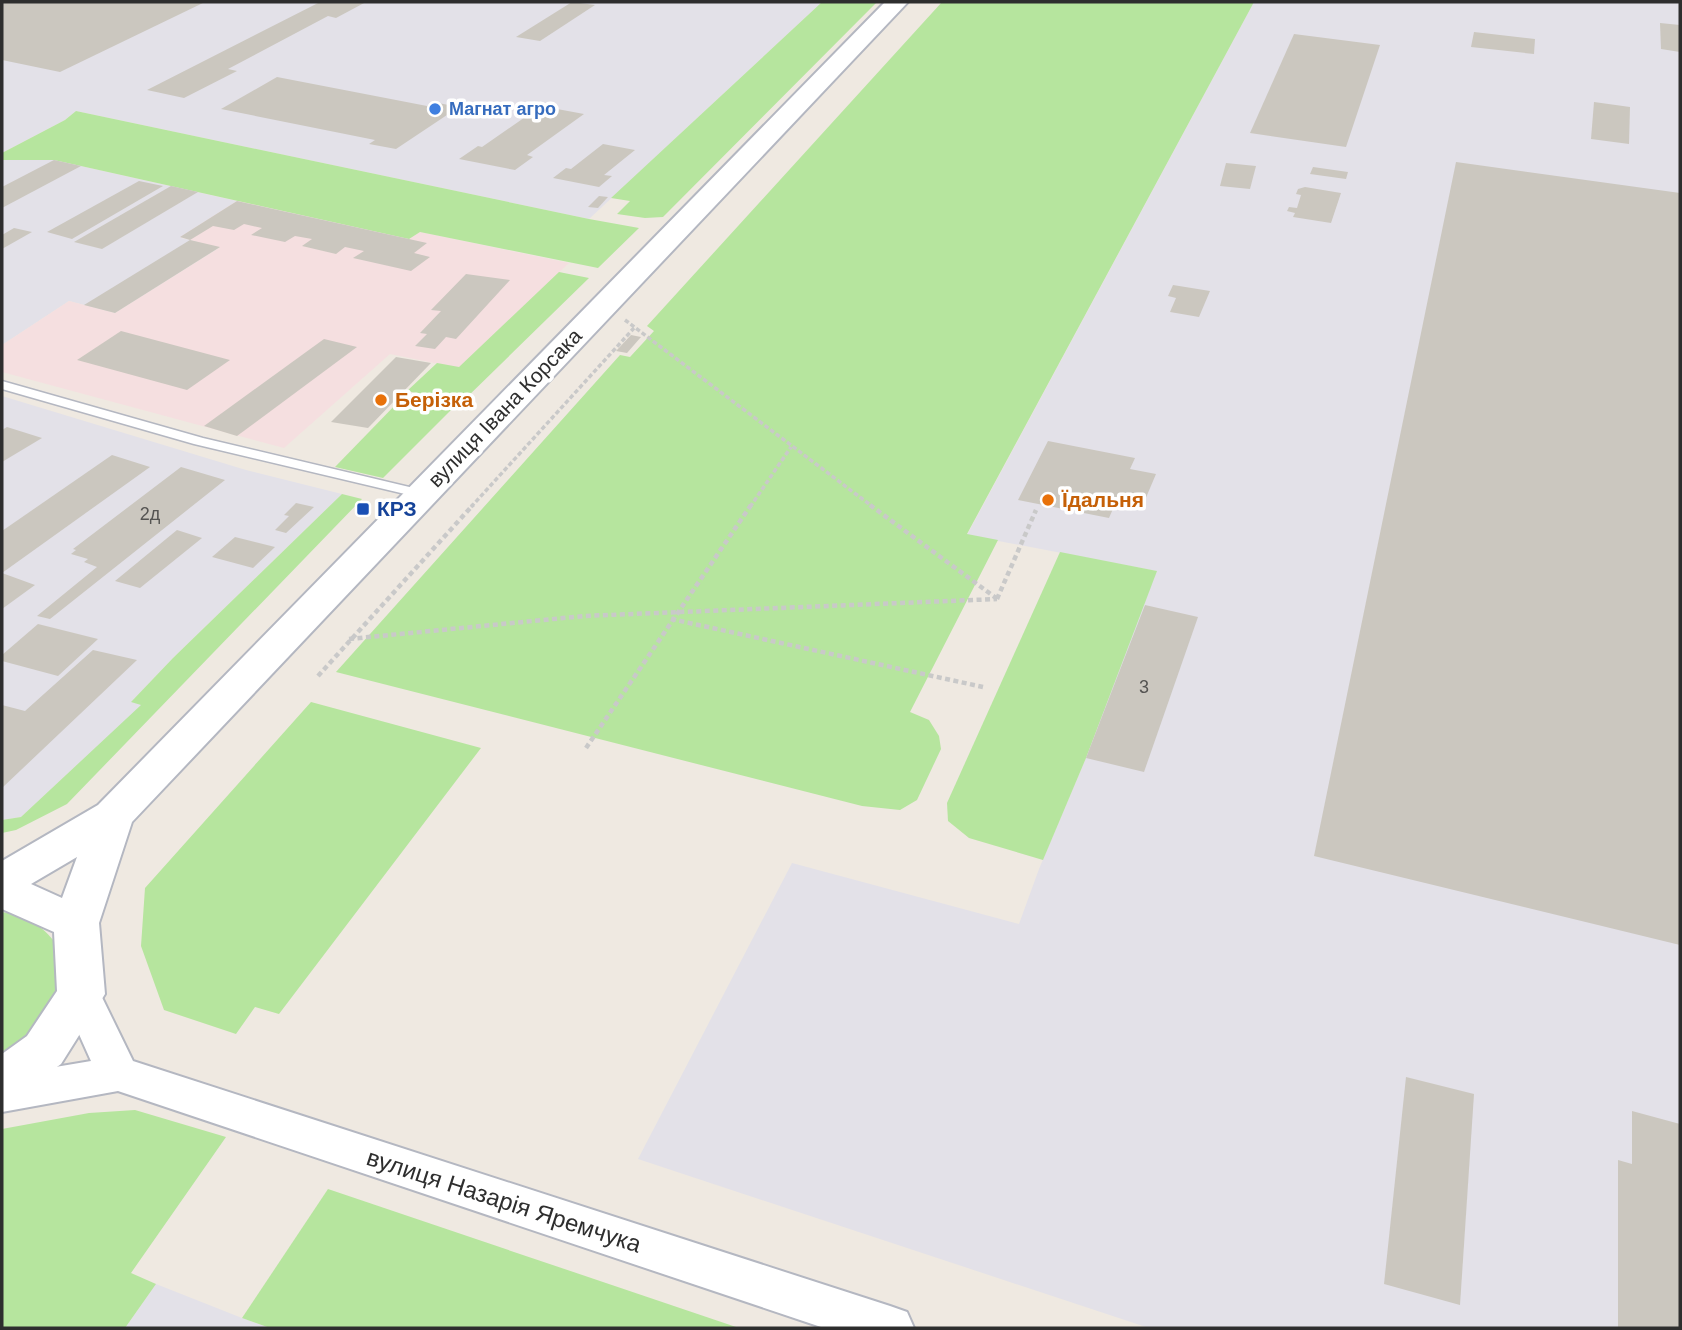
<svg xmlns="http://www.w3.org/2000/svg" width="1682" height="1330" viewBox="0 0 1682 1330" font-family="Helvetica,sans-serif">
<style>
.industrial{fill:#e3e1e8}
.medical{fill:#f5dfe0}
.green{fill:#b6e59e}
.building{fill:#cbc7bf}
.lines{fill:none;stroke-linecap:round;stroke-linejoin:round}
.service-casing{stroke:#b4b7c1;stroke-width:3}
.minor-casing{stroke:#b4b7c1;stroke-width:4}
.tertiary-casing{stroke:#b4b7c1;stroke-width:4}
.path-far1{stroke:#c9c9c9;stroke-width:3.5;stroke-dasharray:4.5 2.5;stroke-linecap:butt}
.path{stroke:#c9c9c9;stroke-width:4.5;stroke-dasharray:5 3.5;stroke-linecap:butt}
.service{fill:#fff;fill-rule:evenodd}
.minor{fill:#fff;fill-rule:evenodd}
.tertiary{fill:#fff;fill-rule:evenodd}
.shop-dot{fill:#3f7fe0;stroke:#fff;stroke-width:2.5}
.food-dot{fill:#e8710a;stroke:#fff;stroke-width:2.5}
.transit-dot{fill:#1a4fb4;stroke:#fff;stroke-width:2.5}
.labels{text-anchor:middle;stroke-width:7;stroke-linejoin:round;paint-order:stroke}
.far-shop-label{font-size:18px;font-weight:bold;fill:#366cbe;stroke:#fff;text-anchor:start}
.number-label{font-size:18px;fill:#555452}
.food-label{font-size:21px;font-weight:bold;fill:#c56008;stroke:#fff;text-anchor:start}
.street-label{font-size:21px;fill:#2e2e2e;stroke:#fff}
.transit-label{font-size:21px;font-weight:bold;fill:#164399;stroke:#fff;text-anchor:start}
.near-street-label{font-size:24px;fill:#2e2e2e;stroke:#fff}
</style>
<rect width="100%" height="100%" fill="#efe9e1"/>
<g class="industrial">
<path d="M2,2H822L589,219L76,111L65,120L2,153Z"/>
<path d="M1254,2H1680V1328H1149L638,1159L792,863L1019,924L1039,869L1086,758L1156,571L967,535Z"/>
<path d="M2,160H54L237,201L181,238L220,247L115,313L69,301L2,345Z"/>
<path d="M2,396L246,470L342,494L173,658L132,701L142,705L21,817L2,820Z"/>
<path d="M156,1284L242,1318L270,1328H125Z"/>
</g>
<path class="medical" d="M237,201L409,239L420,232L569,263L459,368L390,354L284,448L2,372V345L69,301L115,313L219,248L180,237Z"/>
<g class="green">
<path d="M822,2H877L663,217L645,218L617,214L630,201L611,198Z"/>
<path d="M942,2H1254L967,534L998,540L910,712L929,720L939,736L941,749L917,800L900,810L862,806L336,672L620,355L630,357L654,331L647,326Z"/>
<path d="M76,111L589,219L639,228L598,268L420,232L409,239L54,160H2V153L65,120Z"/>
<path d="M559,272L589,278L461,403L407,391L437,363L459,367Z"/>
<path d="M402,398L452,409L383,478L335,467Z"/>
<path d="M342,494L362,499L67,804L16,830L2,833V820L21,817L141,705L131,702L173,658Z"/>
<path d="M1060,552L1157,571L1086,758L1043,860L969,838L948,821L947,803Z"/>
<path d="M311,702L481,748L279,1014L255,1007L236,1034L164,1010L141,946L145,888Z"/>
<path d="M2,912C27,915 45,927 59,948L58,995L21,1047L2,1062Z"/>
<path d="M135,1110L226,1137L131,1273L156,1284L125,1328H2V1129L89,1113Z"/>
<path d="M328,1189L739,1328H270L242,1318Z"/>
</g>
<g class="building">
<path d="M2,2H205L60,72L2,60Z"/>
<path d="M320,2H366L336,18L328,16L228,69L237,71L184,98L147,90Z"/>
<path d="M572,2L595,5L540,41L516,37Z"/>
<path d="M1660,23L1680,25V52L1661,49Z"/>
<path d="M1474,32L1535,39L1534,54L1471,47Z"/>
<path d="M1294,34L1380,45L1346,147L1250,133Z"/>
<path d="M277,77L427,106L433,102L459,107L396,149L369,144L375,140L221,109Z"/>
<path d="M1594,102L1630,107L1629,144L1591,139Z"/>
<path d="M541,106L584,114L527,155L533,157L515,170L459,159L478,146L482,147Z"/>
<path d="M603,144L635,150L604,175L612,176L599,187L553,178L566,168L571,169Z"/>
<path d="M54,160L81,166L2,208V187Z"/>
<path d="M1456,162L1680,193V945L1314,856Z"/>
<path d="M1226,163L1256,166L1250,189L1220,186Z"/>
<path d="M1313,167L1348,172L1346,179L1310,174Z"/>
<path d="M139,181L163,186L72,239L47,232Z"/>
<path d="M171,186L198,192L102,249L74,242Z"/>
<path d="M1305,187L1341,193L1331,223L1293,217L1295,213L1287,211L1289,207L1297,208L1301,195L1296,194L1298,189Z"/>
<path d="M599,196L608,197L598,208L588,207Z"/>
<path d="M237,201L427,243L414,253L430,257L411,271L353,258L364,251L345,247L336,254L302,246L312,239L295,236L285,242L251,235L262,228L244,224L234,230L213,226L190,240L180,237Z"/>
<path d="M14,228L32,232L2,249V235Z"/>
<path d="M190,240L220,247L115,313L84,305Z"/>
<path d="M466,274L510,280L456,339L446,337L435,349L415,346L427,334L420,333L441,311L431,310Z"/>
<path d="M1173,285L1210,291L1199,317L1170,312L1176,298L1168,296Z"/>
<path d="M121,331L230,360L187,390L77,360Z"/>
<path d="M631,335L641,337L627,353L616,351Z"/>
<path d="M324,339L357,347L237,436L204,426Z"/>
<path d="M396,357L431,363L368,428L331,422Z"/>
<path d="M7,427L42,438L2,462V430Z"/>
<path d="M1048,441L1135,458L1130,469L1156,474L1145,500L1119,495L1109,518L1018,500Z"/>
<path d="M112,455L150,467L2,573V531Z"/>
<path d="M181,467L225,480L50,619L37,616L97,567L84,562L88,559L71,554L76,550L73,549Z"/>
<path d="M296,503L314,507L286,533L275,530L289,516L284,515Z"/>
<path d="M177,530L202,538L140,588L115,581Z"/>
<path d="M235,537L275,547L253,568L212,557Z"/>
<path d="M2,573L35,585L2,609Z"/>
<path d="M1145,605L1198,617L1144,772L1086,758Z"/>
<path d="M38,624L98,639L58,676L2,661V655Z"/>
<path d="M93,650L137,660L2,788V705L25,711Z"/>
<path d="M1406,1077L1474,1094L1460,1305L1384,1284Z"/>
<path d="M1632,1111L1680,1124V1328H1618V1160L1632,1164Z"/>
</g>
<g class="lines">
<defs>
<path id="service" d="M2,381L203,438L422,490L429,494L422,498L194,444L2,389Z"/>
<path id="minor" d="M81,978L95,983L133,1061L890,1306L907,1312L914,1328H824L118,1091L2,1112V1076L91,1061L61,994L67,983Z"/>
<path id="tertiary" d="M885,2H908L132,822L99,923L105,994L61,1064L19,1095L2,1101V1054L27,1036L57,991L54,932L2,909V861L98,805ZM77,857L62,898L31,884Z"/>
</defs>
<use href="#service" class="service-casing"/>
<use href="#minor" class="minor-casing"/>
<use href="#tertiary" class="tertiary-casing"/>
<g class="path-far1">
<path d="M625,320L873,507"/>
<path d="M471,507L634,328"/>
<path d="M750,507L791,447"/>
</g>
<g class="path">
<path d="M870,505L996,598"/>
<path d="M997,599L1036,510"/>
<path d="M671,619L983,687"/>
<path d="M349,639L584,616L997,599"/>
<path d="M318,676L473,505"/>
<path d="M586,748L751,505"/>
</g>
<use href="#service" class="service"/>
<use href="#minor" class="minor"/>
<use href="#tertiary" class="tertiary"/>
</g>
<circle class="shop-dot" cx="435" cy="109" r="7"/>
<g class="food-dot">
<circle cx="381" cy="400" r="7"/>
<circle cx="1048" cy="500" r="7"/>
</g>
<rect class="transit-dot" x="356" y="502" width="14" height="14" rx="3.5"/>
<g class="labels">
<g class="far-shop-label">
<text x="449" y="115">Магнат агро</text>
</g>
<g class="number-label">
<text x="150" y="520">2д</text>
<text x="1144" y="693">3</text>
</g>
<g class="food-label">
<text x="395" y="407">Берізка</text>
<text x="1062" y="507">Їдальня</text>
</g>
<g class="street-label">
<text transform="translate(505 408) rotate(-46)" y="7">вулиця Івана Корсака</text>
</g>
<g class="transit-label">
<text x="377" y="516">КРЗ</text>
</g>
<g class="near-street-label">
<text transform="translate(504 1201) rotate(18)" y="8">вулиця Назарія Яремчука</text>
</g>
</g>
<rect width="1682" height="1330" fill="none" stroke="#2e2e2e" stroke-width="7"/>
</svg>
